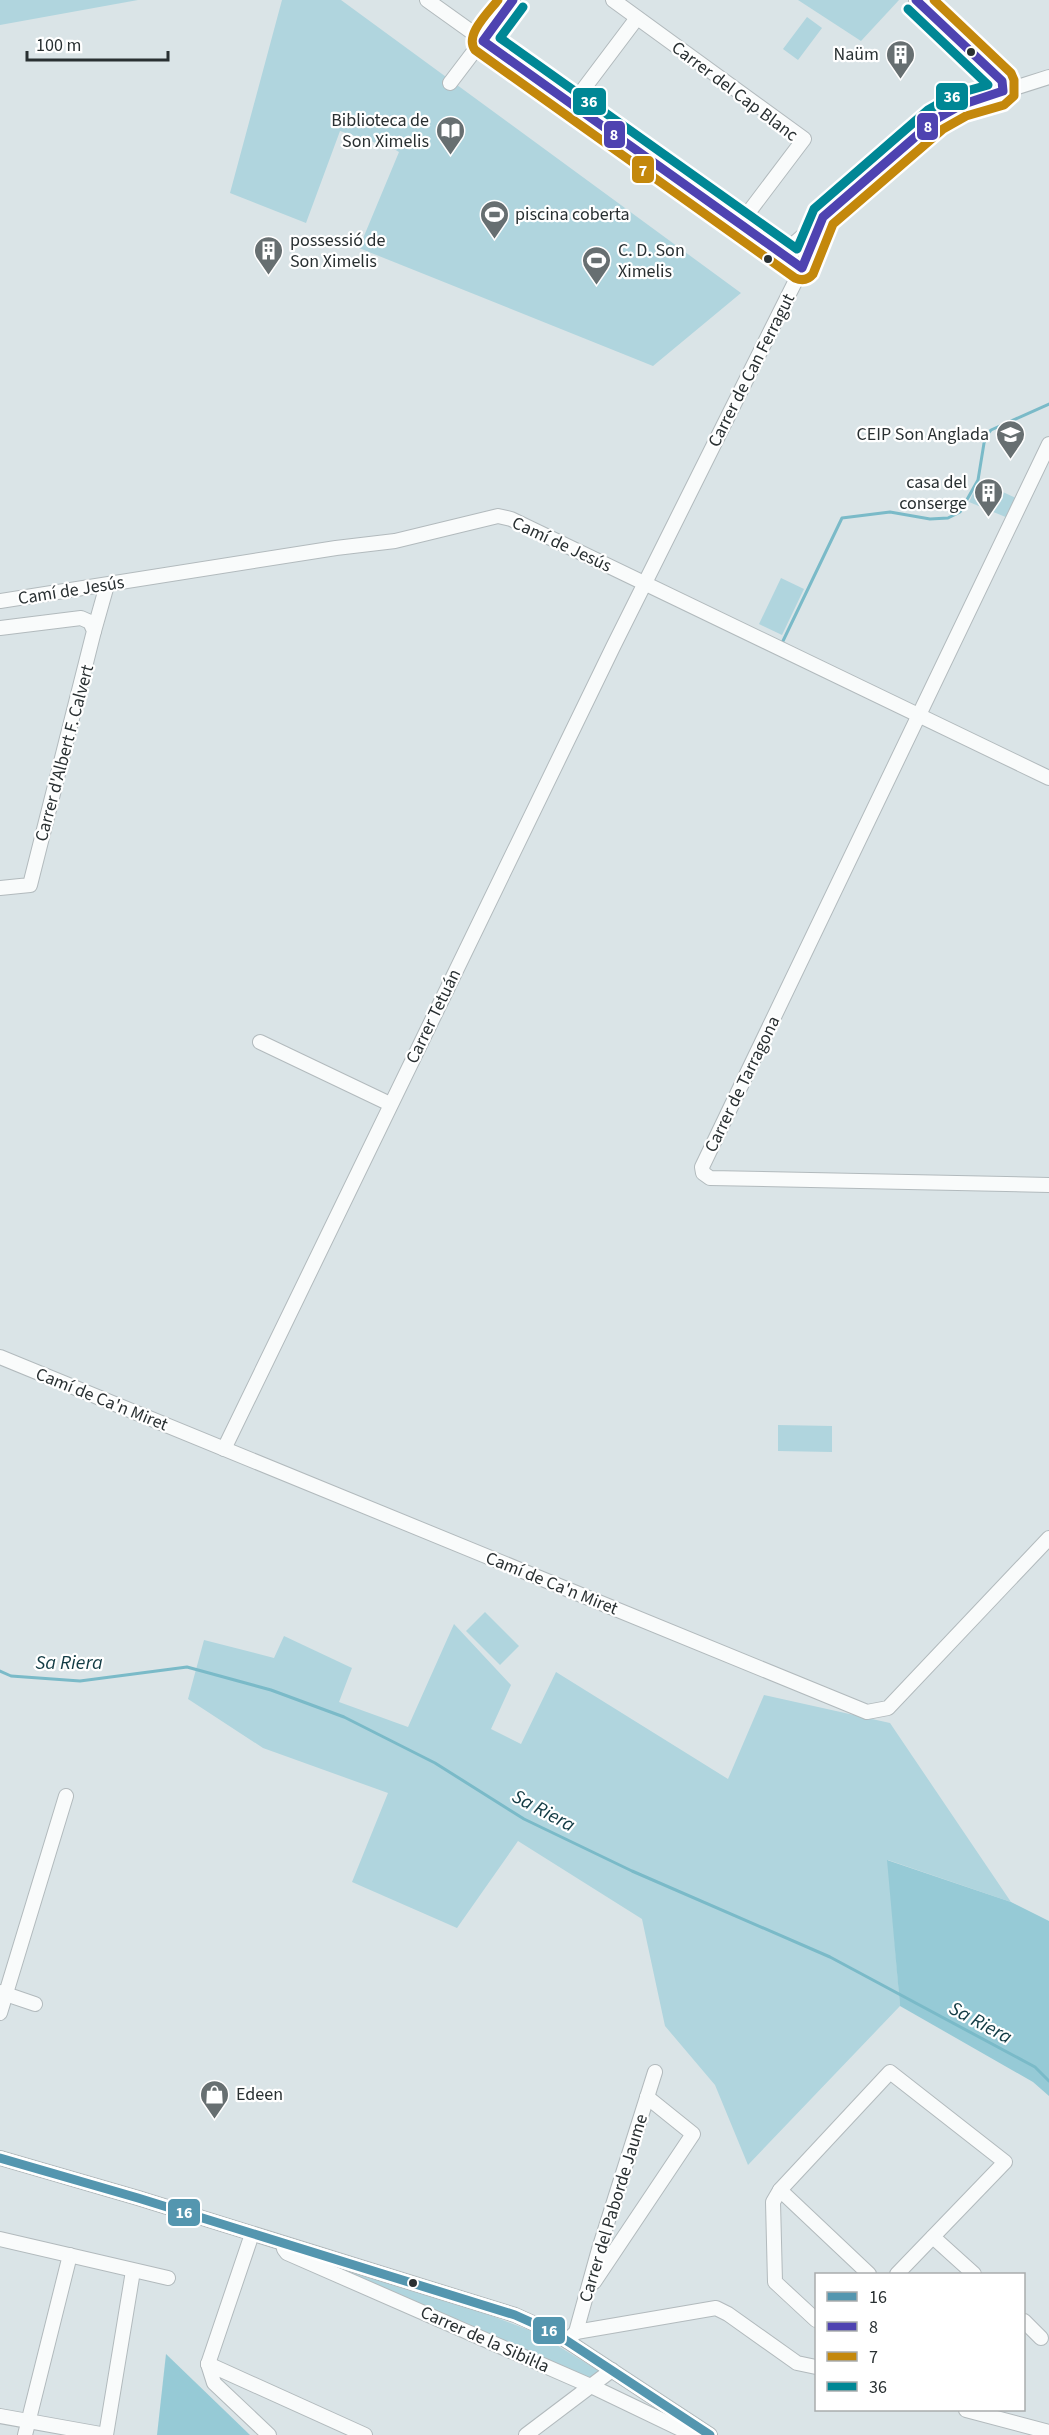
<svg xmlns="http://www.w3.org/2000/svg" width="1049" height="2435" viewBox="0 0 1049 2435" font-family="'Source Sans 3',sans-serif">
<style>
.green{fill:#b0d5de}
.forest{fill:#96cad6}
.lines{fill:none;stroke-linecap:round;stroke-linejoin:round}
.stream{stroke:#7abac8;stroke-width:3}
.minor-casing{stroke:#b2babd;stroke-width:16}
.minor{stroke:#f9fbfb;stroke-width:14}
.bus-1-casing{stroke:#fff;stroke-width:14}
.bus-2-casing{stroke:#fff;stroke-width:14}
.bus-3-casing{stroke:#fff;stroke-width:14}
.bus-4-casing{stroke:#fff;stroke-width:14}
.bus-1{stroke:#5496af;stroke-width:9}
.bus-2{stroke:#4e43b1;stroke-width:9}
.bus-3{stroke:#c4880c;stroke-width:9}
.bus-4{stroke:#008795;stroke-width:9}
.bus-dot{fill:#293032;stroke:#fff;stroke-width:2}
.labels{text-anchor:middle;stroke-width:4.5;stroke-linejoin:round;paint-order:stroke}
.poi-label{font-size:18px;fill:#293032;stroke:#fff;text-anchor:end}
.street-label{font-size:18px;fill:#293032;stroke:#fff}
.water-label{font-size:20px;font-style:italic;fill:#123b44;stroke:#fff}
.line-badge{stroke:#fff;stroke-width:2}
.badge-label{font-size:16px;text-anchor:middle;font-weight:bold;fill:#fff}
</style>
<rect width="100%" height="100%" fill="#dae4e7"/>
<g class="green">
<path d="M0,0H138L0,25Z"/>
<path d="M282,0H341L741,293L653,366L359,248L399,152L394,149L340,131L306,223L230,193Z"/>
<path d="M798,0H899L861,41Z"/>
<path d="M807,17L822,28L798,60L783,49Z"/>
<path d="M979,481L1018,499L1008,518L969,502Z"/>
<path d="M781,578L804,589L782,635L759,624Z"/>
<path d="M778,1425L832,1426V1452L778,1451Z"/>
<path d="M485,1612L519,1646L500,1665L466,1631Z"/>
<path d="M454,1624L511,1685L491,1729L521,1744L556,1672L728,1779L764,1695L890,1723L1011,1902L888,1860L900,2006L748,2165L715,2085L665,2026L642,1919L518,1841L457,1928L352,1882L388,1793L263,1748L188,1699L204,1640L274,1658L284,1636L352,1668L339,1702L408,1727Z"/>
<path d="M314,2261L460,2304L537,2333L604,2374L591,2383Z"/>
</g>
<g class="forest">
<path d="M887,1860L1011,1902L1049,1921V2096L1033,2082L900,2006Z"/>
<path d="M166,2354L250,2435H157Z"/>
</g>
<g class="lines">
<g class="stream">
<path d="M782,643L842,518L890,512L930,519L948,518L960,512L978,480L985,437L991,430L1049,404"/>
<path d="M0,1671L11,1676L80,1681L187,1667L271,1690L344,1717L435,1763L524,1819L632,1871L830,1957L1035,2067L1049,2081"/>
</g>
<defs>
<g id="minor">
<path d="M427,0L802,268"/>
<path d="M613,0L804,139L739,225"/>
<path d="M916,0L1002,81L1003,91"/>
<path d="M450,83L513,0"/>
<path d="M573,103L637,18"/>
<path d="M781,255L936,119L961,105L1049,77"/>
<path d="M1049,444L702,1167L703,1173L710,1178L1049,1185"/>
<path d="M0,601L336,548L395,541L498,516L511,519L1049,778"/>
<path d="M0,628L81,618L90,622L94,631L30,885L0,888"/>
<path d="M94,631L107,585"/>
<path d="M260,1042L390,1104"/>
<path d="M0,1357L867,1712L888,1708L1049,1538"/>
<path d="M224,1449L613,647L795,282L823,217"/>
<path d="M0,1992L35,2004"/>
<path d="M0,2013L66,1796"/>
<path d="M0,2158L138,2198L515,2315L555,2333L710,2435"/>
<path d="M780,2190L869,2274"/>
<path d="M933,2237L974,2274"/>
<path d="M0,2239L168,2278"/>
<path d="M284,2249L287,2253L593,2387L693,2435"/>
<path d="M594,2282L693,2134L647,2097"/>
<path d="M816,2320L775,2282L773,2202L780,2190L890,2072L1005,2162L897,2274"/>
<path d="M1024,2321L1041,2338"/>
<path d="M576,2332L716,2308L728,2314L797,2363L816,2367"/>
<path d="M567,2341L576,2332L599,2249L655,2072"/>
<path d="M208,2364L365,2435"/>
<path d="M208,2364L252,2234"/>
<path d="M208,2364L214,2383L269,2435"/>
<path d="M966,2410L1049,2432"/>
<path d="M0,2416L106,2435"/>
<path d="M25,2435L70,2255"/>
<path d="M106,2435L133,2271"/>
<path d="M526,2435L612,2370"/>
</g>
</defs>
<use href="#minor" class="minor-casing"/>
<use href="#minor" class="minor"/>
<defs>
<path id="bus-1" d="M0,2158L138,2198L515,2315L555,2333L710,2435"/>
<path id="bus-2" d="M513,0L483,41L802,268L823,217L936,119L961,105L1003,91L1002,81L916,0"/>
<path id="bus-3" d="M498,0C489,12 464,35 475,50L795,278C802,281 808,280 813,274L833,224L943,129L966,116L1004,105L1014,96V80L1011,73L934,0"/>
<path id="bus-4" d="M523,7L500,38L797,249L814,209L928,110L956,94L988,85L908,9"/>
</defs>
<use href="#bus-1" class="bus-1-casing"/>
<use href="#bus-2" class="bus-2-casing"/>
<use href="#bus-3" class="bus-3-casing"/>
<use href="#bus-4" class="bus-4-casing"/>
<use href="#bus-1" class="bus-1"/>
<use href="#bus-2" class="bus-2"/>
<use href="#bus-3" class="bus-3"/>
<use href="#bus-4" class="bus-4"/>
</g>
<defs>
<symbol id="building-pin" viewBox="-11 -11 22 30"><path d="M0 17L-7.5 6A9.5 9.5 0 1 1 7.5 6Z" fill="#676f71" stroke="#fff"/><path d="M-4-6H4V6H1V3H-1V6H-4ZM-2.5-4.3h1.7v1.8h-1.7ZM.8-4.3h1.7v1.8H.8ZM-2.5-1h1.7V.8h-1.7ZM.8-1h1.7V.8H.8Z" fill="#fff"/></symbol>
<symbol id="library-pin" viewBox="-11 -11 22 30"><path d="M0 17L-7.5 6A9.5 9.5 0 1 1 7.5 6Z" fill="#676f71" stroke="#fff"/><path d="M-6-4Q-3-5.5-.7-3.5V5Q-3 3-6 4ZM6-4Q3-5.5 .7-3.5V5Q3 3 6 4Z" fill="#fff"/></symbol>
<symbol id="stadium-pin" viewBox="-11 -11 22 30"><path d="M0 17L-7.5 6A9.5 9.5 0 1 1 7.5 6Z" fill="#676f71" stroke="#fff"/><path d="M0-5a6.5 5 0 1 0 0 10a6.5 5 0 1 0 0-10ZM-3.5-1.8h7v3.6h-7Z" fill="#fff"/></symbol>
<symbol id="school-pin" viewBox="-11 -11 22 30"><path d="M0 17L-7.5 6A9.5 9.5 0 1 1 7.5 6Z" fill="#676f71" stroke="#fff"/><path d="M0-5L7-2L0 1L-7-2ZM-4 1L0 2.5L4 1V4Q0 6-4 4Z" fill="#fff"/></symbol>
<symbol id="shop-pin" viewBox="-11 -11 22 30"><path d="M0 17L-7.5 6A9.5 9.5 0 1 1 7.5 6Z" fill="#676f71" stroke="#fff"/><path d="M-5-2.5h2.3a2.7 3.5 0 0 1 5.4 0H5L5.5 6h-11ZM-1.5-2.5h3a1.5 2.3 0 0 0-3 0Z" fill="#fff"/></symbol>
</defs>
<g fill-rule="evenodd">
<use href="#building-pin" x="884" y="38" width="33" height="45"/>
<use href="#library-pin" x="434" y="114" width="33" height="45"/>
<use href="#stadium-pin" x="478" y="198" width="33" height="45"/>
<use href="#building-pin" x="252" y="234" width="33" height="45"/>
<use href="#stadium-pin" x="580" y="244" width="33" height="45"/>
<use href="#school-pin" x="994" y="418" width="33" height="45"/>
<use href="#building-pin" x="972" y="476" width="33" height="45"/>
<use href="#shop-pin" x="198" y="2078" width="33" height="45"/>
</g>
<g class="bus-dot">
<circle cx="971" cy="52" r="5"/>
<circle cx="768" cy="259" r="5"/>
<circle cx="413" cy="2283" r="5"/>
</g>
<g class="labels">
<g class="poi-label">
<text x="879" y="60">Naüm</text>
<text x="429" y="126">Biblioteca de<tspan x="429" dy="21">Son Ximelis</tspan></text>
<text x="515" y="220" text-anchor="start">piscina coberta</text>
<text x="290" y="246" text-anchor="start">possessió de<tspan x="290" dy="21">Son Ximelis</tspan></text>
<text x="618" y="256" text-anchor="start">C. D. Son<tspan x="618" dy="21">Ximelis</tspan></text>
<text x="989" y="440">CEIP Son Anglada</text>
<text x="967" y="488">casa del<tspan x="967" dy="21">conserge</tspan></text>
<text x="236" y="2100" text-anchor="start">Edeen</text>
</g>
<g class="street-label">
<text transform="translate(735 91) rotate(37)" y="6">Carrer del Cap Blanc</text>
<text transform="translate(751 370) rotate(-63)" y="6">Carrer de Can Ferragut</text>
<text transform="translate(562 544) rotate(25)" y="6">Camí de Jesús</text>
<text transform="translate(71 590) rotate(-9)" y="6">Camí de Jesús</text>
<text transform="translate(64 753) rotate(-75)" y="6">Carrer d'Albert F. Calvert</text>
<text transform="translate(433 1016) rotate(-64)" y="6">Carrer Tetuán</text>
<text transform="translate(742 1084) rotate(-64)" y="6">Carrer de Tarragona</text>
<text transform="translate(102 1399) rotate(22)" y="6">Camí de Ca'n Miret</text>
<text transform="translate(552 1583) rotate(22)" y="6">Camí de Ca'n Miret</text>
<text transform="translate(613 2208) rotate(-73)" y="6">Carrer del Paborde Jaume</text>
<text transform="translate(485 2339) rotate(24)" y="6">Carrer de la Sibil·la</text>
</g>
<g class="water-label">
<text x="69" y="1669">Sa Riera</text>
<text transform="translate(544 1810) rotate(28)" y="7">Sa Riera</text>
<text transform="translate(981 2022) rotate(28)" y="7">Sa Riera</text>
</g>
</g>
<g class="line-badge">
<rect x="935" y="82" width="34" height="29" rx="6" fill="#008795"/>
<rect x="572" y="87" width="35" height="29" rx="6" fill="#008795"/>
<rect x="916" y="112" width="23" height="29" rx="6" fill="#4e43b1"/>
<rect x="603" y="120" width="23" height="29" rx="6" fill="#4e43b1"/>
<rect x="631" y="155" width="24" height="29" rx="6" fill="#c4880c"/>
<rect x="167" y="2198" width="34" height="29" rx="6" fill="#5496af"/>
<rect x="532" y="2316" width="34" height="29" rx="6" fill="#5496af"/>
</g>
<g class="badge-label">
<text x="952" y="102">36</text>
<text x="589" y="107">36</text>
<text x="928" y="132">8</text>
<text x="614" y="140">8</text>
<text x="643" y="176">7</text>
<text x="184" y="2218">16</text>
<text x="549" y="2336">16</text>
</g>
<rect x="815" y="2273" width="210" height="138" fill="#ffffff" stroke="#a9acad" stroke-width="1.5"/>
<rect x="827" y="2292" width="30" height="9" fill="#5496af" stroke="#a9acad" stroke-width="1.5"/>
<text x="869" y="2303" font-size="18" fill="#293032">16</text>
<rect x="827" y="2322" width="30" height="9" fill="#4e43b1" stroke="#a9acad" stroke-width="1.5"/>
<text x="869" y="2333" font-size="18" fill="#293032">8</text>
<rect x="827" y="2352" width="30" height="9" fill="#c4880c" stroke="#a9acad" stroke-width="1.5"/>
<text x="869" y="2363" font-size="18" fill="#293032">7</text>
<rect x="827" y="2382" width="30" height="9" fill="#008795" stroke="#a9acad" stroke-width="1.5"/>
<text x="869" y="2393" font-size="18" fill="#293032">36</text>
<path d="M27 51v9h141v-9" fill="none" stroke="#293032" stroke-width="3"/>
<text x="36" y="51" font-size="18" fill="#293032" stroke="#ffffff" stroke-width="4.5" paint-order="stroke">100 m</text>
</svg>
